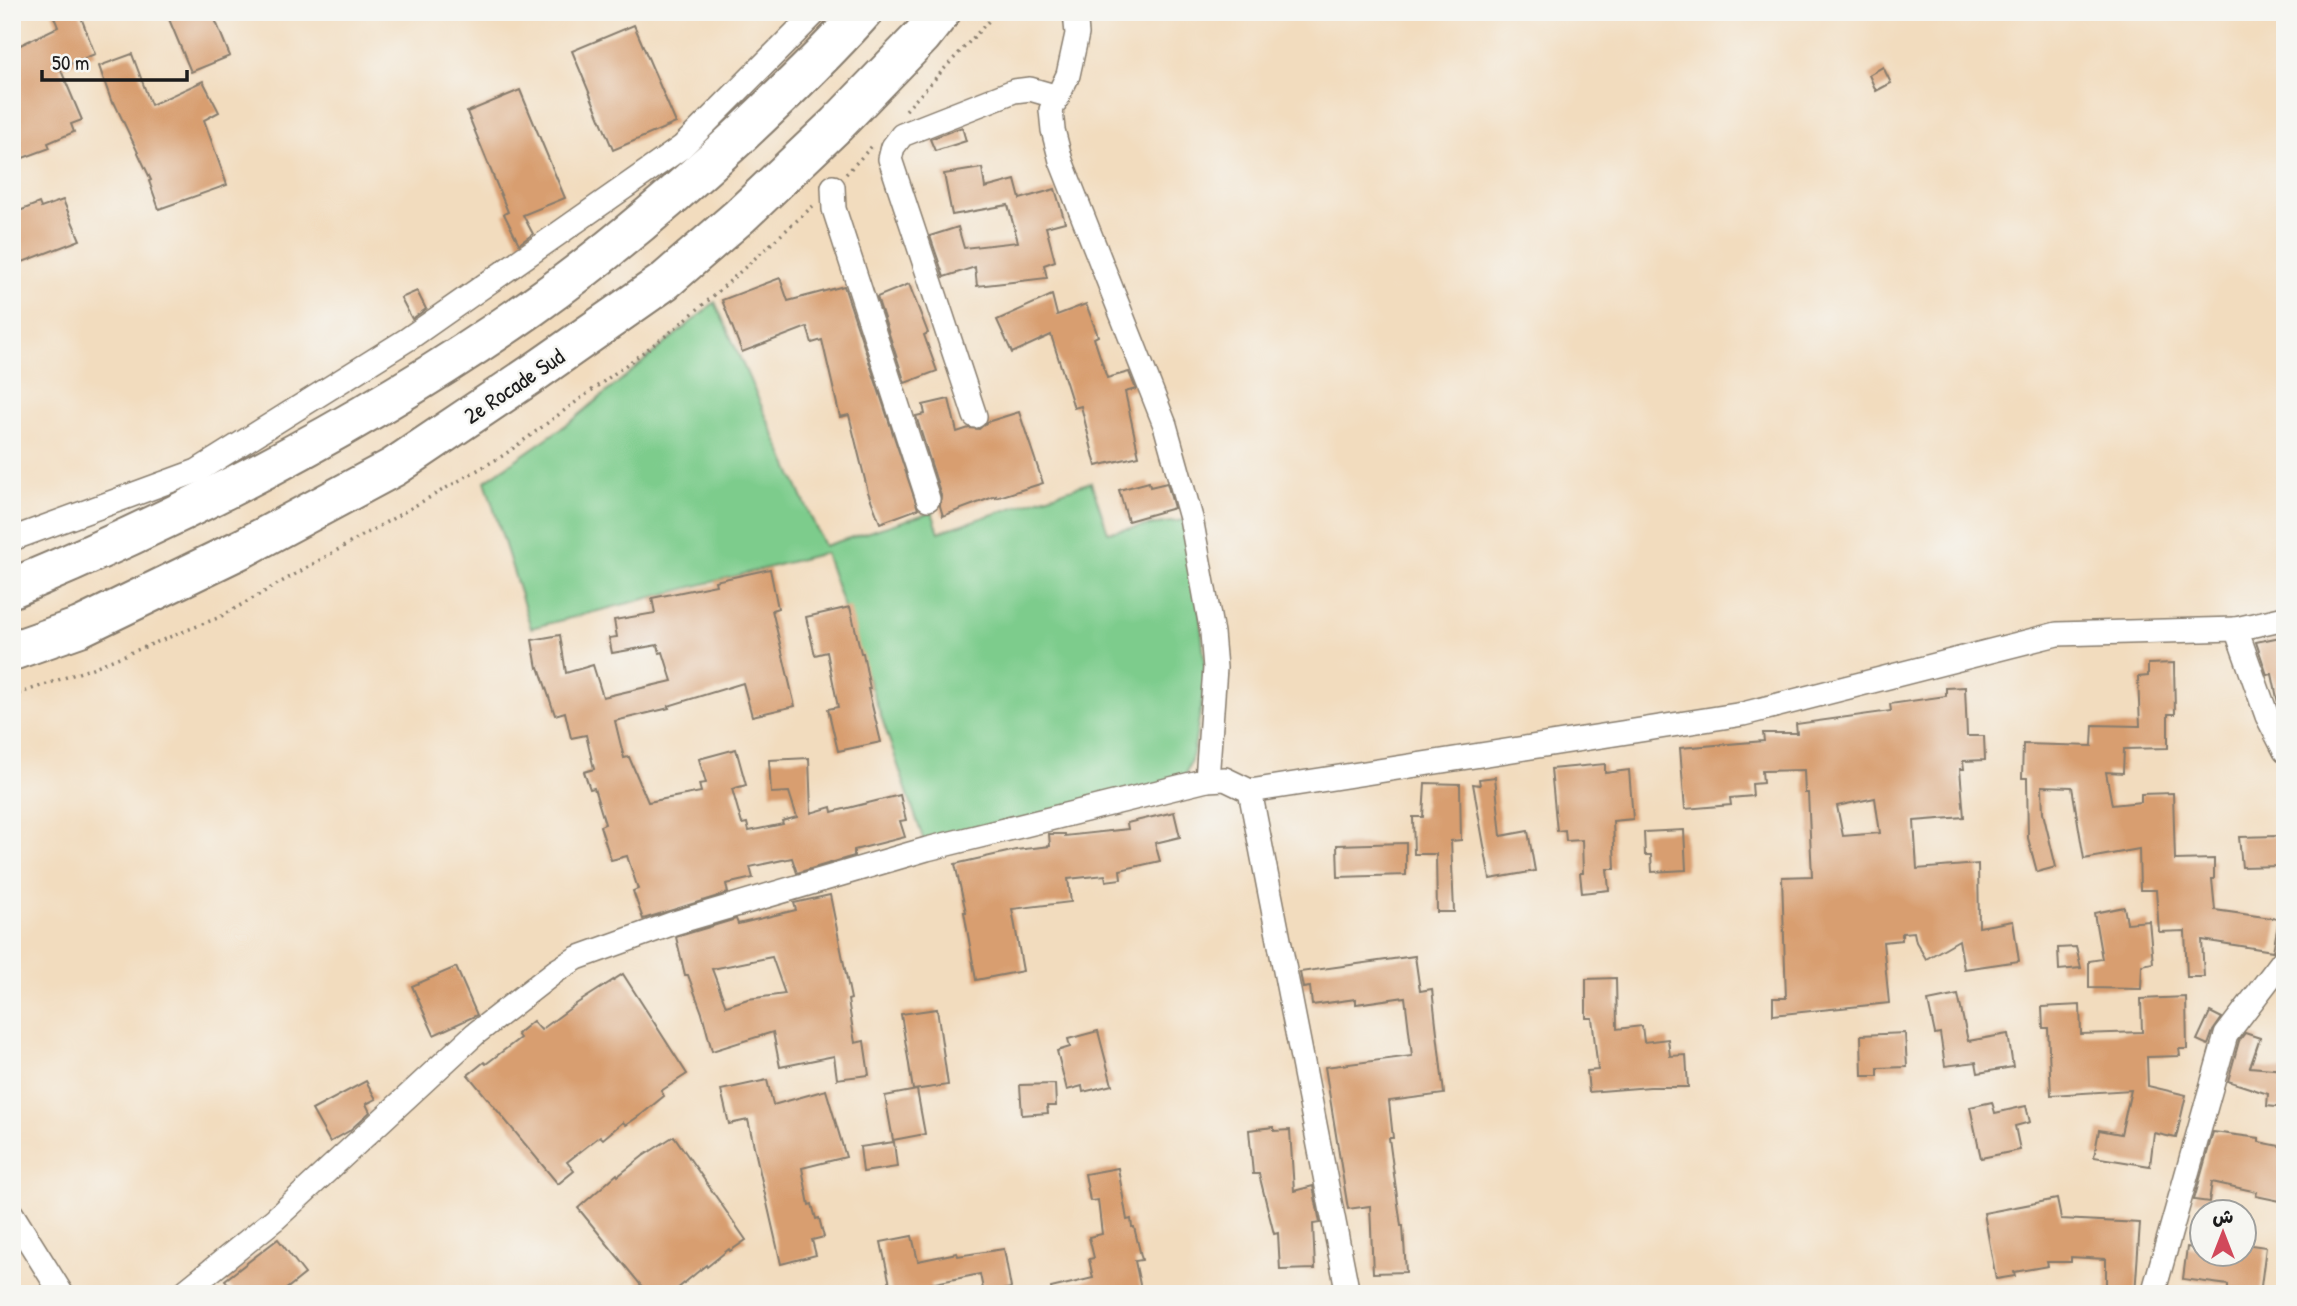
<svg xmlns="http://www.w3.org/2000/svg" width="2297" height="1306" viewBox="0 0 2297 1306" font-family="'Patrick Hand','Playpen Sans Arabic',sans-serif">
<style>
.green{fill:#7dcc8c;stroke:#4c7454;stroke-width:2}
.building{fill:#d89e70;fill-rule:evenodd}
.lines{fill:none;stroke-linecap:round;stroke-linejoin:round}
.minor-casing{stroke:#877c6d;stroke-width:26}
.motorway-casing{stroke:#877c6d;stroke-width:42}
.path{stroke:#877c6d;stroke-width:3.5;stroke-dasharray:2 5;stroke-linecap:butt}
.minor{stroke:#fff;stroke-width:23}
.motorway{stroke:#fff;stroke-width:38}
.labels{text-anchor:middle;stroke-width:5;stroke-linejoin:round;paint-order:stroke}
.street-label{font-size:23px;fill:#1c1c1c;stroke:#f6f6f2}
</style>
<rect width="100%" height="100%" fill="#f6f6f2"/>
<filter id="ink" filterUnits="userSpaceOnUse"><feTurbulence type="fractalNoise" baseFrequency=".0143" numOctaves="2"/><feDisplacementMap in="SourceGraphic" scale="14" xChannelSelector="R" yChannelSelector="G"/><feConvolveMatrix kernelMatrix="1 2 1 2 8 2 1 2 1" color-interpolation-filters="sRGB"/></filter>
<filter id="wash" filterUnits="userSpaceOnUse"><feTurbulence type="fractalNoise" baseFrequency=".00686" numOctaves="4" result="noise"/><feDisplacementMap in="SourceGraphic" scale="28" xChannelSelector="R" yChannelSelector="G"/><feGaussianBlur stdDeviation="1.57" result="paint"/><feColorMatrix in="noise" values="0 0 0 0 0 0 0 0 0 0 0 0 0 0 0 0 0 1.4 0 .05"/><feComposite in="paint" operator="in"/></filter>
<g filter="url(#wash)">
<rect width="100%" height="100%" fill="#f2dcbe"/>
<path class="green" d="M715,302L824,546L932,512L939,532L1091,482L1108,532L1184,520L1200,614L1206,678L1193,754L1184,779L925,844L825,553L531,628L485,481L573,420Z"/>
<g id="blocks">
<g class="building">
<path d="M52,12H79L95,54L60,68L82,120L71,124L74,132L48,143L50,148L12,162V49L58,27Z"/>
<path d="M166,12H212L230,56L191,72Z"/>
<path d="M634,25L676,123L613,150L572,51Z"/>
<path d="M132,54L151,105L203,81L219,112L204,120L227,185L159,209L149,181L151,180L114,102L112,103L99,66Z"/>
<path d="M1883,67L1891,83L1876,91L1869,75Z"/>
<path d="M520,90L565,198L523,215L533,234L519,244L504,214L508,212L467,112Z"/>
<path d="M962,127L966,141L935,151L930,139Z"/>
<path d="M982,168L985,188L1015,180L1020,199L1055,189L1065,222L1046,227L1055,261L1044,265L1047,278L977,286L975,267L944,277L930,236L958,227L964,248L1018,242L1008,205L952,215L944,174Z"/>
<path d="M63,200L80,240L20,263L12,242V214L39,203L41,208Z"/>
<path d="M780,278L788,301L844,286L918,509L880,523L868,492L849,415L840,417L822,340L812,343L807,327L742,352L722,300Z"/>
<path d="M909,284L928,333L924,335L937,371L905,383L877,297Z"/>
<path d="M417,291L426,309L412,319L401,298Z"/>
<path d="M1052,295L1057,315L1086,304L1098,336L1094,338L1107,378L1129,372L1136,389L1125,392L1139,456L1096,466L1081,406L1074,408L1051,335L1012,353L997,320Z"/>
<path d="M949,399L957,432L969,428L979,429L987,422L1019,412L1043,483L996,498V496L943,516L940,506L941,495L916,416L925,414L923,405Z"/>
<path d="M1149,482L1150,487L1167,483L1174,508L1128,521L1119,490Z"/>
<path d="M770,569L778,608L772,610L795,706L752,716L743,683L668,706L669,708L615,721L624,758L629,757L648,802L701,792L699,784L706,783L699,759L736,749L746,785L732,789L742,824L747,823L749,831L783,824L782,821L797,817L789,792L771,793L769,760L809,758L811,813L831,807L832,812L900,795L906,820L900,821L905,837L854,850V856L797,873L792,858L750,867L753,878L726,884L728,893L643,919L633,891L638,889L627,856L611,860L600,826L605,824L594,788L590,789L584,772L594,769L586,735L571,738L565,712L555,715L539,667L537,668L532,640L560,635L566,673L593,665L603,697L672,681L663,652L660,653L658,645L612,653L609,638L617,637L614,620L655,613L652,598L716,585L715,581Z"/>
<path d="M850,607L861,653H863L870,689H868L881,742L838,751L828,709L838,707L827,652L815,655L806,617Z"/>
<path d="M2285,636V702L2278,703L2272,674L2267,675L2256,642Z"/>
<path d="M2174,663L2175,714H2168V748L2124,749L2123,773L2106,772L2112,805L2141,802V794L2173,793L2175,860L2214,859V879H2212L2215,910L2279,919L2273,951L2202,940L2204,977H2187L2185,931L2159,932L2156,890H2140L2139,849L2084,859L2072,787L2042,786L2043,813L2056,867L2037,872L2028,838L2027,778H2022L2023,744L2092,746L2093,725L2140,726L2138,677L2148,676V664Z"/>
<path d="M1965,687L1967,736H1984L1985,760L1963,761L1964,769H1960L1964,817L1914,821L1917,869L1978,864L1979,927L2013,921L2019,961L1964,969L1959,940L1926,959L1916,942L1914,932L1902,933V940L1883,942L1889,1003L1773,1015V998H1786L1782,877L1812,876L1808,793H1805L1804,770L1762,771L1763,783L1752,784L1753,796L1730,798L1731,805L1685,809L1680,748L1764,741L1763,733H1797L1796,724L1891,711L1890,704L1946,696V688ZM1875,798L1880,833L1843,836L1837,806Z"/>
<path d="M1605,764V773L1629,770L1633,819L1613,821L1615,869H1607L1609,890L1582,893L1580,873H1583L1582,840L1566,841L1565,830L1557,831L1551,769Z"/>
<path d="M1495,777L1501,836L1528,831L1535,871L1490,879L1473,784L1480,785L1479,779Z"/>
<path d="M1425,783L1460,784L1461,840L1451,841L1454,912H1437L1436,854H1414L1413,817H1423Z"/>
<path d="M1174,812L1180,837L1155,843L1160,861L1120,870L1121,879L1106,881L1105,875L1068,879L1071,902L1012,909L1023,971L976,980L964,912H966L955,864L1016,850L1050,846L1049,834H1065V836L1128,829L1127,823Z"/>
<path d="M1684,830L1686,870L1652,872L1651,855H1645L1644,832Z"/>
<path d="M2277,836L2278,866L2242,867L2239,837Z"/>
<path d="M1406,843V875L1338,877L1337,845Z"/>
<path d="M830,895L851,999L848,1000L855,1043L864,1041L869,1075L837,1079L834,1056L780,1067L773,1032L712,1051L702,1013L688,975H685L676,937L736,919L738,924L796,910L794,903ZM772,957L785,994L748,999L726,1006L712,969Z"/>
<path d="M2124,907L2127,923L2149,921L2153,963L2142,965L2141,989L2089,988V961L2102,959L2094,913Z"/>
<path d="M2076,947L2081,968L2059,970L2058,948Z"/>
<path d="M1415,956L1420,991L1432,989L1444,1094L1389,1101L1393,1138H1389L1401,1226H1403L1406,1272L1373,1273L1370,1206L1348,1209L1325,1067L1412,1056L1405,997L1356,1004V999L1312,1005L1310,987L1303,988L1300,972Z"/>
<path d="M456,967L477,1015L434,1035L412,986Z"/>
<path d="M623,974L687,1074L661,1091L664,1096L642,1114L626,1125L623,1122L603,1139L600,1136L567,1162L574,1171L558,1184L468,1075L484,1062L486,1064L520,1038L517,1034L533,1021L541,1030L576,1004Z"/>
<path d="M1616,978L1617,1029L1642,1026L1644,1042L1668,1039L1670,1056L1686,1055L1688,1087H1650L1589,1092L1587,1071L1598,1070L1592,1018H1586V979Z"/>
<path d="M1958,995L1968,1041L2008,1034L2013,1067L1978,1073L1976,1062L1945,1066L1940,1033L1935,1034L1928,1001Z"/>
<path d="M2186,997L2187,1049H2179L2180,1056L2147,1057L2148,1086L2186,1095L2176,1138L2154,1133L2150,1166L2094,1157L2099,1130L2121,1134L2131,1090L2051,1095L2048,1028H2043L2042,1007L2080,1005L2081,1034L2142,1032L2141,999Z"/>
<path d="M937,1009L948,1085L913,1090L901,1014Z"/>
<path d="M2210,1012L2222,1018L2213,1031L2208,1045L2197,1040Z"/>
<path d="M1098,1031L1112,1085L1083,1092L1082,1086L1067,1090L1057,1051L1070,1047L1068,1039Z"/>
<path d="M1905,1033L1907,1067L1878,1068V1076H1862L1861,1035Z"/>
<path d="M2245,1033L2260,1038L2250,1067L2285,1070V1108L2267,1106L2268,1094L2228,1081L2239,1041Z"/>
<path d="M767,1080L773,1105L826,1090L846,1157L802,1168L809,1205L812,1204L816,1219L819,1218L824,1237L812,1240L816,1255L781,1264L748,1120L729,1124L721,1090Z"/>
<path d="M366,1081L376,1099L366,1104L370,1112L349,1131L330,1142L312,1110Z"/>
<path d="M1055,1084L1056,1106H1047L1048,1113L1022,1115L1020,1085Z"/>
<path d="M917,1090L925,1134L893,1140L885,1096Z"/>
<path d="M1992,1102L1995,1113L2026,1106L2030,1122L2015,1126L2020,1150L1981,1158L1970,1107Z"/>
<path d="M1274,1127V1131L1290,1130L1294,1191L1313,1186L1320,1223L1313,1224L1315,1269L1280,1270L1278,1233L1274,1234L1259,1174H1253L1249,1130Z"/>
<path d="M2213,1132L2259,1138V1142L2285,1147V1202L2256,1196L2257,1192L2212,1182L2209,1202L2194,1200Z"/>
<path d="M674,1136L746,1240L730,1251L729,1249L707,1267L706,1265L671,1294H648L578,1208L617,1174L618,1176L643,1156Z"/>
<path d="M894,1142L897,1167L863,1172L860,1147Z"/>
<path d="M1118,1168L1127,1220L1131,1219L1132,1227H1134L1142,1260L1135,1261L1142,1294H1052L1051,1288L1093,1278L1089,1259L1094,1258L1089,1237L1102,1234L1098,1200L1090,1201L1085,1174Z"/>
<path d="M2057,1199L2061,1219L2140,1223L2135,1294H2106V1259L2071,1257V1262H2047L2048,1266L2014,1272L2015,1276L1996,1279L1984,1213Z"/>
<path d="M912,1236L918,1261L957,1253L958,1256L1004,1249L1011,1288L984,1294L980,1274L930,1284L932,1294H892L881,1242Z"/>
<path d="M278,1239L305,1274L280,1294H236L225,1280Z"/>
<path d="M2244,1244L2266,1247L2260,1294L2228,1292V1285L2183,1279L2187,1247L2202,1249V1254H2244Z"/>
</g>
</g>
</g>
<g filter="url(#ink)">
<use href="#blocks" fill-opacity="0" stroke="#877c6d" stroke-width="2"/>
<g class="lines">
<defs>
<g id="minor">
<path d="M833,187L834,209L928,499"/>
<path d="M975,416L890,159L893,147L902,135L1014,91L1030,89L1058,97"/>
<path d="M12,539L197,471L408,339L682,147L816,12"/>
<path d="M2285,618L2236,629L2267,716L2285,751"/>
<path d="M1207,780L1225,779L1250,791L1348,1294"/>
<path d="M1250,791L1743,714L2057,634L2236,629"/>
<path d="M12,1214L62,1294"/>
<path d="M182,1294L275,1219L475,1034L556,971L577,958L674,923L927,849L1207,780L1215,668L1212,633L1191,518L1165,425L1061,161L1053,130L1051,110L1068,75L1077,34L1075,12"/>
<path d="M2153,1294L2226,1035L2285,958"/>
</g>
<g id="motorway">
<path d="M12,588C194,512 371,420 532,307C604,256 672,198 736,139C780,98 823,57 863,12"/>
<path d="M12,651L80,627L245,547L394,467L535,372L665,281L740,216L837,124L922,36L941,12"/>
</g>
</defs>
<use href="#minor" class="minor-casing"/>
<use href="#motorway" class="motorway-casing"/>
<g class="path">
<path d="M906,110L997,12"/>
<path d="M846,174L872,146"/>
<path d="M12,696L87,670L220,617L504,455L668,334L711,298L813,206"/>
</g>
<use href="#minor" class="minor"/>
<use href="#motorway" class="motorway"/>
</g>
</g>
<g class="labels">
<g class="street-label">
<text transform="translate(514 386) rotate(-34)" y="8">2e Rocade Sud</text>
</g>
</g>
<rect width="2297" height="1306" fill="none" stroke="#f6f6f2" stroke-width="42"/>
<g transform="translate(2223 1233)"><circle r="33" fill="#f6f6f2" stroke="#9f9f9c" stroke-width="2"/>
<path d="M0-5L12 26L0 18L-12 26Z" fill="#d1495b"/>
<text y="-10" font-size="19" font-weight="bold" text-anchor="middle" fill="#1c1c1c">ش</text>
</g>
<path d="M42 70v10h145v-10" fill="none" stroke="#1c1c1c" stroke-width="3.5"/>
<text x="52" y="70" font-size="21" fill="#1c1c1c" stroke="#f6f6f2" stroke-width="5" paint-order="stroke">50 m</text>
</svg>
